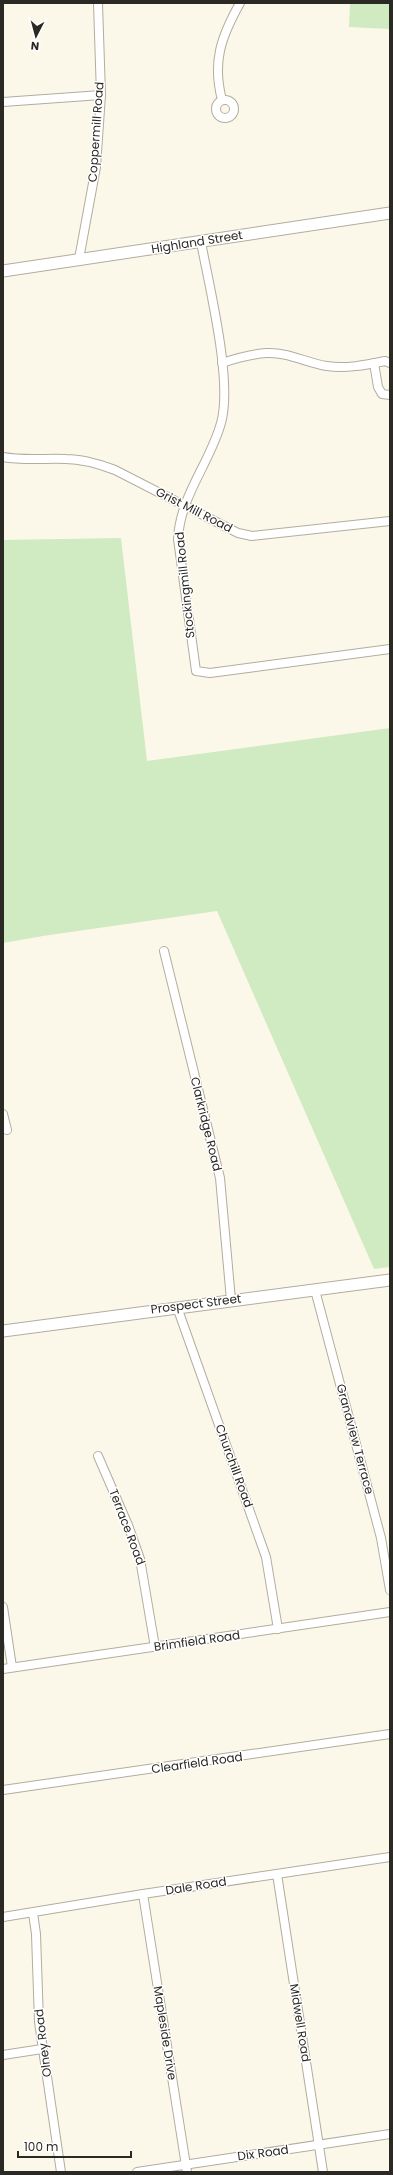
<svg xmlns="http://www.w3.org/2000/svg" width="393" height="2175" viewBox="0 0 393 2175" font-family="Poppins,sans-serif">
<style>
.green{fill:#d0eac1}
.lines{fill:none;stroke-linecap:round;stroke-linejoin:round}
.street-casing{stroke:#b1ad9f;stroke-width:10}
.secondary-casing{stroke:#b1ad9f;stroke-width:13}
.street{stroke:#fff;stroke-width:8}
.secondary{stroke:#fff;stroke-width:11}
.labels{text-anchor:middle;stroke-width:3;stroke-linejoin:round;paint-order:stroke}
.street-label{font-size:12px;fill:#2b2924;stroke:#fff}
</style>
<rect width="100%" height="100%" fill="#fcf8e9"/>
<g class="green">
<path d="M350,3H390V32L389,29L349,27Z"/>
<path d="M121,538L147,761L390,728V1267L374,1269L217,911L43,936L3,943V540Z"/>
</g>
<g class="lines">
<defs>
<g id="street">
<circle cx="225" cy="109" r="9"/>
<path d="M222,100C212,62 221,37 240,3"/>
<path d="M3,102L101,95"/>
<path d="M201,242C209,286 233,381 221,423C210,463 180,496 178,539L196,671L210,673L390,649"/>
<path d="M79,259L96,167L101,95L98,3"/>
<path d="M222,363C237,358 251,354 267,353C288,352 307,363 327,366C345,369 366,365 385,361L390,363"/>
<path d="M374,363L378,387L382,394L390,395"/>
<path d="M3,457C24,461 45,458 66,459C83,459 99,464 115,470L238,533L252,536L390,521"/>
<path d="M164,951L220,1178L231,1300"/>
<path d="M3,1114L7,1130"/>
<path d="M315,1290L381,1538L390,1590"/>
<path d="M177,1307L266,1557L278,1629"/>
<path d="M98,1456L128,1525L140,1559L155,1647"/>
<path d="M3,1607L12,1667"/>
<path d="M3,1669L390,1612"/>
<path d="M3,1790L390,1734"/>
<path d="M277,1874L323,2172"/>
<path d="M143,1894L187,2172"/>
<path d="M33,1913L36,1934L39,2022L61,2172"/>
<path d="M3,1917L143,1894L390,1857"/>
<path d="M3,2055L42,2049"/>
<path d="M137,2172L390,2134"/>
</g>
<g id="secondary">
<path d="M3,271L390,213"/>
<path d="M3,1331L390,1280"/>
</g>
</defs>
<use href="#street" class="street-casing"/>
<use href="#secondary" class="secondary-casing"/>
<use href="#street" class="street"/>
<use href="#secondary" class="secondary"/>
</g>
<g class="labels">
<g class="street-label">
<text transform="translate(96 132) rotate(-86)" y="4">Coppermill Road</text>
<text transform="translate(197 242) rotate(-9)" y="4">Highland Street</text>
<text transform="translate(194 510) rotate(27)" y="4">Grist Mill Road</text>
<text transform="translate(185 585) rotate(-96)" y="4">Stockingmill Road</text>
<text transform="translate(206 1124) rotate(76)" y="4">Clarkridge Road</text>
<text transform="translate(196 1304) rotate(-7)" y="4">Prospect Street</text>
<text transform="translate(355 1439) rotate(75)" y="4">Grandview Terrace</text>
<text transform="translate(234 1466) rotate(70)" y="4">Churchill Road</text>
<text transform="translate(127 1527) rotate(69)" y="4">Terrace Road</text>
<text transform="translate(197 1641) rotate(-8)" y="4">Brimfield Road</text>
<text transform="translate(197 1763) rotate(-8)" y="4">Clearfield Road</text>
<text transform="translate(196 1886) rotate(-9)" y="4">Dale Road</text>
<text transform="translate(300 2023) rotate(81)" y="4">Midwell Road</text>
<text transform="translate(165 2033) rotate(81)" y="4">Mapleside Drive</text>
<text transform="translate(43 2043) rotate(-97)" y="4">Olney Road</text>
<text transform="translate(263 2153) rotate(-8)" y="4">Dix Road</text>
</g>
</g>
<rect width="393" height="2175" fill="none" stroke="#2b2924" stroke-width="8"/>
<g transform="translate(36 36) rotate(186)" stroke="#ffffff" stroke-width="3" paint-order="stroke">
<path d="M0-3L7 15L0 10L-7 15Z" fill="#2b2924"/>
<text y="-6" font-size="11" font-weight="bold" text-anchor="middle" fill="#2b2924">N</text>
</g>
<path d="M18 2151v6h113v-6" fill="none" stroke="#2b2924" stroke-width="2"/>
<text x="24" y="2151" font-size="12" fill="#2b2924" stroke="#ffffff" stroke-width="3" paint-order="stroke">100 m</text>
</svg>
